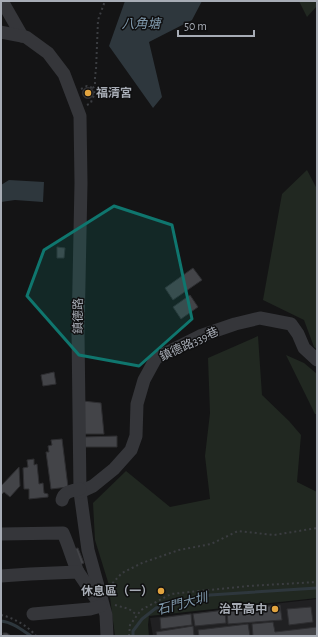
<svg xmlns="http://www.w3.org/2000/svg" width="318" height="637" viewBox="0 0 318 637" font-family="'Alegreya Sans','Noto Sans TC',sans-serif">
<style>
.built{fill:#202022}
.green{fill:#212821}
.water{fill:#2e373d}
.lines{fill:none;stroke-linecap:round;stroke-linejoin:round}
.stream{stroke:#2e373d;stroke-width:3}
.building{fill:#434448;stroke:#2e2e31}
.path{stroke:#3b3d41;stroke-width:2;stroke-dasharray:2 3;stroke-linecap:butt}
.minor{stroke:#35363a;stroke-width:13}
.marked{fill:#0f766e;fill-opacity:0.2;stroke:#0f766e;stroke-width:3;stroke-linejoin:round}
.poi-dot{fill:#e2a43f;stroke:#0f0f10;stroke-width:1.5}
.labels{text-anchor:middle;stroke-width:3;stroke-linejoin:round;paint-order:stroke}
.poi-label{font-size:12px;font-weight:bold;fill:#a7acb5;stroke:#0f0f10;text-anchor:end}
.street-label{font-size:12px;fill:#a7acb5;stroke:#0f0f10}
.water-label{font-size:13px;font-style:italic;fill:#809aad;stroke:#0f0f10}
</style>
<rect width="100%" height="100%" fill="#141415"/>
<path class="built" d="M317,599V636H153L150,618Z"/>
<g class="green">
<path d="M299,1H317V6L307,17Z"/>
<path d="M307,170L317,189V349L314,347L304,320L263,300L282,194Z"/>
<path d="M258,336L262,395L289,421L301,435L297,482L317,492V598L149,616L148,625L149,636H115L108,582L95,540L93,503L126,471L170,507L210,499L205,456L210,413L208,358Z"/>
<path d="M286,355L304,363L317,374V414H315Z"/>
</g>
<g class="water">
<path d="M125,1H202L192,20L149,42L162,97L153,108L109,46Z"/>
<path d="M9,180L44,182L43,202L15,200L1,202V185Z"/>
</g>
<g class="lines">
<g class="stream">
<path d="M1,621C12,622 22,630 31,636"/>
<path d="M133,636V631L142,619L156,608L210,595L317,588"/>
</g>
</g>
<g class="building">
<circle cx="88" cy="93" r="5.5"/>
<path d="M57,247L65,248L64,258H57Z"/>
<path d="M193,268L202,280L173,300L165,288Z"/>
<path d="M190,295L198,307L181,319L173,307Z"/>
<path d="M54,372L56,384L43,386L41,375Z"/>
<path d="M83,401L101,403L104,434H84Z"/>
<path d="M117,436V447H85L84,437Z"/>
<path d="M62,439L68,487L51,489L46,452H49L48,446L52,445L51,440Z"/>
<path d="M34,459V465L37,464L39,484L43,483L44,493L48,494V497L29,499V489H24L23,468L28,467L27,460Z"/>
<path d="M19,467L20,486L10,497L4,492L1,495V486Z"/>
<path d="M78,548L84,563L80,565L73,549Z"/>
<path d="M280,605L282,620L228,624L227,610Z"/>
<path d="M311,607L313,622L289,625L287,609Z"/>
<path d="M225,610L226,623L195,626L193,614Z"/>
<path d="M191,614L192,625L161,629L160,618Z"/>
<path d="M273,622L275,632L317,627V636H253L252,624Z"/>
<path d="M248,624L250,636H199L198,630Z"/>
<path d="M193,626L194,636H157L156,632Z"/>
<path d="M3,633H7L11,636H3Z"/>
</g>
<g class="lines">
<g class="path">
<path d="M81,89L87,86L93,88"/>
<path d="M87,105L91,103C92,97 97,94 93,88L95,85V76L96,70L98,20L105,1"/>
<path d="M109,587L122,573L142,563L179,550L211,544L238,531L274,535L317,528"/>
<path d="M115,605L129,609L137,615"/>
<path d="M1,615C14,618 28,626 36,636"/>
<path d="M129,636L130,625L141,610L171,594L248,586L317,582"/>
</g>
<g class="minor">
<path d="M2,1L22,36"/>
<path d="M1,32L26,37L48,53L64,74L80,116L81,183L78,332L80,492L88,550L106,615L107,636"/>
<path d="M80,492L93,486L114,469L131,450L136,436L137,404L144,380L156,358L200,336L235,324L260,318L291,324L298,334L304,348L317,360"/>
<path d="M62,500C64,491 72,491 80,489"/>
<path d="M1,534L63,533C69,546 72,559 78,572"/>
<path d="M1,576L30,574L78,572L99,603"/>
<path d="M33,614L90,609L101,606"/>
</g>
</g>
<path class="marked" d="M114,206L172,225L192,319L139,366L79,355L27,296L44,250Z"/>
<g class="poi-dot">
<circle cx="88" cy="93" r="4"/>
<circle cx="161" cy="591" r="4"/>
<circle cx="275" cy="609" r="4"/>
</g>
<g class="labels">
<g class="poi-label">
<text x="96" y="97" text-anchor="start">福清宮</text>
<text x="153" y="595">休息區（一）</text>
<text x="267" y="613">治平高中</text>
</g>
<g class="street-label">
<text transform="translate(78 316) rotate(-89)" y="4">鎮德路</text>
<text transform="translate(189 344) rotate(-25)" y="4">鎮德路339巷</text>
</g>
<g class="water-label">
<text x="141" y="28">八角塘</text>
<text transform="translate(182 603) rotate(-15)" y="5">石門大圳</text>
</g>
</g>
<rect width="318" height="637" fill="none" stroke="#a7acb5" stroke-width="4"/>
<path d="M178 30v6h76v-6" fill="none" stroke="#a7acb5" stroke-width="2"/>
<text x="184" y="30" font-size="12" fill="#a7acb5" stroke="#0f0f10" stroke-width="3" paint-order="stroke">50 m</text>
</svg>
